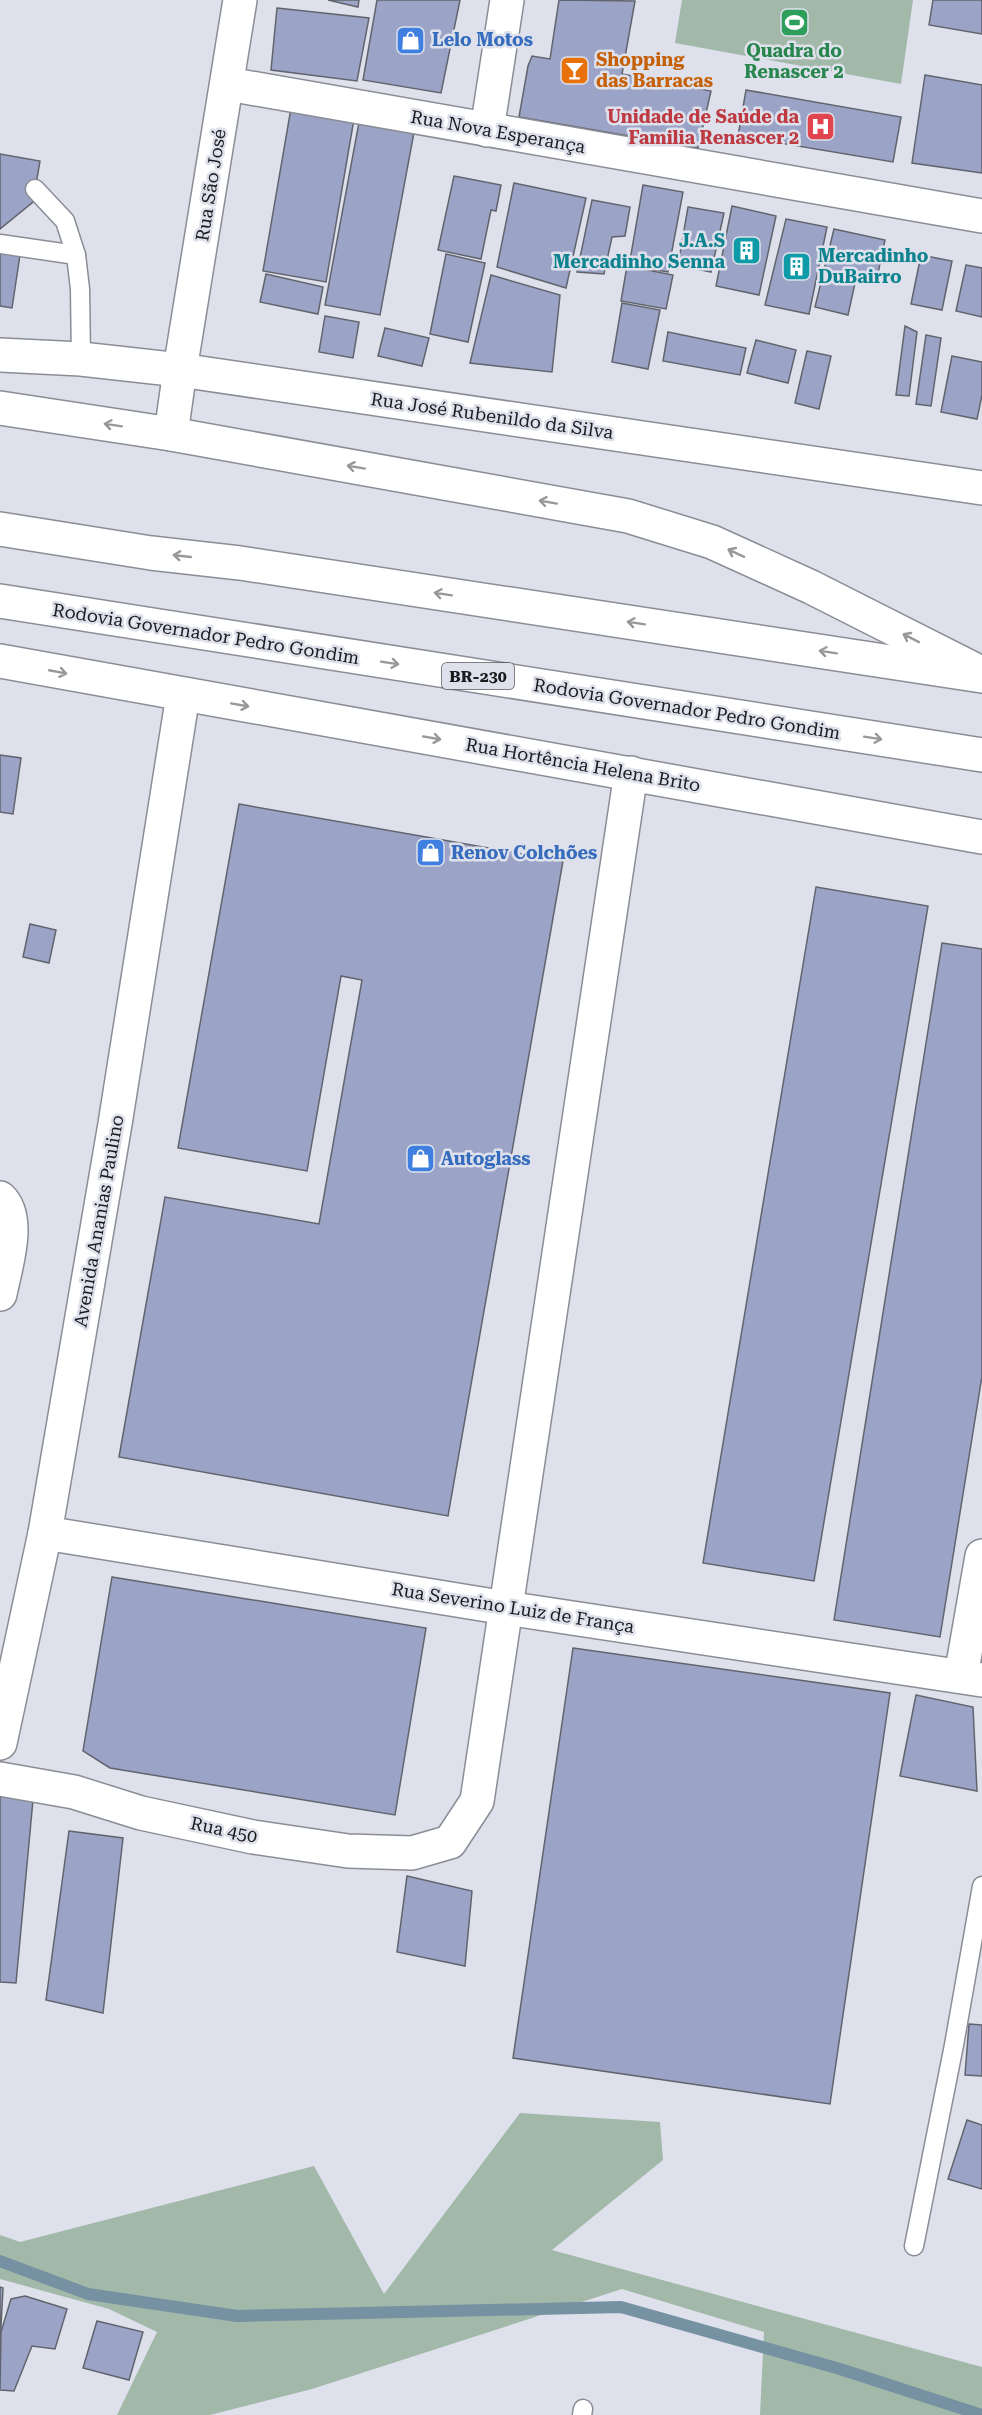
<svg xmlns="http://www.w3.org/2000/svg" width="982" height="2415" viewBox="0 0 982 2415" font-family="'Roboto Serif',serif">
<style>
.green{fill:#a2b8a9}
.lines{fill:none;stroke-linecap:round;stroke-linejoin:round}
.stream{stroke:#7691a2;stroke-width:12}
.building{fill:#9ba4c7;stroke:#62646d;stroke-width:1.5}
.lane-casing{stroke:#8a8d96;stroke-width:21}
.street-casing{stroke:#8a8d96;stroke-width:36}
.highway-casing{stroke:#8a8d96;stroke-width:36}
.lane{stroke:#fff;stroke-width:18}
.street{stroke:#fff;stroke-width:33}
.highway{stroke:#fff;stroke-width:33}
.oneway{stroke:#98989a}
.labels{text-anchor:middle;stroke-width:5;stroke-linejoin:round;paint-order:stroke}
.shield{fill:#dee1eb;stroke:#55565c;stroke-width:1.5}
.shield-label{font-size:16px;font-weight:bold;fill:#1a1b1e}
.shop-label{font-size:18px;font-weight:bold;fill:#366cbe;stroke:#dee1eb;text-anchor:start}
.leisure-label{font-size:18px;font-weight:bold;fill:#27864d;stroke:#dee1eb}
.food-label{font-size:18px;font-weight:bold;fill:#c56008;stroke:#dee1eb;text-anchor:start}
.health-label{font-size:18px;font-weight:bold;fill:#be3a42;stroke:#dee1eb;text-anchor:end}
.street-label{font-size:18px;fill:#1a1b1e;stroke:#dee1eb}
.culture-label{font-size:18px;font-weight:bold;fill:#0d838f;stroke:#dee1eb;text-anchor:end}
</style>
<rect width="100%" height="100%" fill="#dee1eb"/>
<g class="green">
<path d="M682,0H913L901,84L675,43Z"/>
<path d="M520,2113L660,2122L663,2160L552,2250L982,2367V2415H760L764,2332L622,2289L312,2389L210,2415H117L157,2332L109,2309L0,2279V2235L20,2242L314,2166L384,2294Z"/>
</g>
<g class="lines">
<path class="stream" d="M0,2261L88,2294L237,2316L621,2307L840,2369L982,2415"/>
</g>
<g class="building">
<path d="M328,0H359L358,7Z"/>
<path d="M377,0H460L441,93L363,80Z"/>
<path d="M559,0L635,1L622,74L711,91L698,148L519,117L528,66L532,56L550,59Z"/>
<path d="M933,0H982V34L929,25Z"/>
<path d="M277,8L369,18L357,81L271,70Z"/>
<path d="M925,75L982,85V173L912,163Z"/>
<path d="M746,90L901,117L893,162L738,136Z"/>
<path d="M291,108L354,119L326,282L263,271Z"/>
<path d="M360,117L415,127L380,315L325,305Z"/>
<path d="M0,154L40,161L33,202L0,229Z"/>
<path d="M454,176L501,185L496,211L491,210L481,259L438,250Z"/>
<path d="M514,183L586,198L566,288L497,267Z"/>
<path d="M643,185L683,192L668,272L629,266Z"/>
<path d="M592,200L630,207L625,236L612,237L604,274L577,272Z"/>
<path d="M732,206L776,216L759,295L716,286Z"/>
<path d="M688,207L724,213L711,272L678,265Z"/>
<path d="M786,219L827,227L809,314L765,305Z"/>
<path d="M834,229L885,240L877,278L857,274L848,315L815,307Z"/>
<path d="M0,253L20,255L12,308L0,306Z"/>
<path d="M446,254L485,263L468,342L430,334Z"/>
<path d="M921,255L952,261L942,310L911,304Z"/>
<path d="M966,265L982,268V317L956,311Z"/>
<path d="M627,266L673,275L666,309L621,301Z"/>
<path d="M266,274L323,287L318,314L260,302Z"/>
<path d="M491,275L560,295L552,372L470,363Z"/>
<path d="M622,303L660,310L648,369L612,362Z"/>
<path d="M325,316L359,322L353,358L319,352Z"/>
<path d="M905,326L917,332L909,396L896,395Z"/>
<path d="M385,328L429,338L422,366L378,356Z"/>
<path d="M668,332L746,348L740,375L663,361Z"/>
<path d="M926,335L941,338L931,406L916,404Z"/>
<path d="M756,340L796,350L788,383L747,373Z"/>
<path d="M807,351L831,356L819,409L795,403Z"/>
<path d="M952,356L982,362V395L977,419L941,412Z"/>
<path d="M0,755L21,758L13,814L0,812Z"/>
<path d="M239,804L563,861L448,1516L119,1457L165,1197L319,1224L362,980L341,976L307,1171L178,1148Z"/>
<path d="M816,887L928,906L814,1581L703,1563Z"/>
<path d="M30,924L56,930L49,963L23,957Z"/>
<path d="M942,943L982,949V1376L940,1637L834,1620Z"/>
<path d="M112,1577L426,1628L395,1815L110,1768L83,1751Z"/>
<path d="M573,1648L890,1693L830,2104L513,2058Z"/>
<path d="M916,1695L973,1707L977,1791L900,1776Z"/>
<path d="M0,1795L33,1800L16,1983L0,1982Z"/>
<path d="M69,1831L123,1838L103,2013L46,2000Z"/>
<path d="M407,1876L472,1891L465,1966L397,1952Z"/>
<path d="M969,2024L982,2025V2076L965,2075Z"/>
<path d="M967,2120L982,2125V2189L948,2179Z"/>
<path d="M0,2287L3,2288L0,2345Z"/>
<path d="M25,2296L67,2309L55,2349L32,2346L14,2391L0,2390L1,2332L11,2299Z"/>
<path d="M97,2321L143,2332L129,2380L83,2368Z"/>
</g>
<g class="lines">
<defs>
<g id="lane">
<path d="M35,189L65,221L76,255L80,289L81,359"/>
<path d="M0,244L76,255"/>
<path d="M914,2246L954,2045L982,1886"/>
<path d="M582,2415L583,2409"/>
</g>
<g id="street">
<path d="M228,84L982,216"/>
<path d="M487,130L507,0"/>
<path d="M0,355L81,359L180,370L982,488"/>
<path d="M180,370L240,0"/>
<path d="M0,408L171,434L628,516L712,542L811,587L981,673"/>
<path d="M0,661L982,837"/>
<path d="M0,1198C22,1218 5,1268 0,1294"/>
<path d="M45,1533L506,1608L982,1680"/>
<path d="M961,1676L982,1556"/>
<path d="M0,1743L45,1533L115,1124L183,695"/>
<path d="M0,1779L74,1792L141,1813L253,1837L348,1851L412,1853L450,1842L477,1801L631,773"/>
</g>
<g id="highway">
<path d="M171,434L180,370"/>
<path d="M0,529L151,553L240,563L982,676"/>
<path d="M0,601L982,755"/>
</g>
</defs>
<use href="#lane" class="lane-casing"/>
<use href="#street" class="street-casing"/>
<use href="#highway" class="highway-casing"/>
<use href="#lane" class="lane"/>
<use href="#street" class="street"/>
<use href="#highway" class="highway"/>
</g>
<defs><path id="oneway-shaft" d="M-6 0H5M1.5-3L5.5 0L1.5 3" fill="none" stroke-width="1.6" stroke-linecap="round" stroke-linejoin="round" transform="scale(1.5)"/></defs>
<g class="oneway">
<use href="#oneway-shaft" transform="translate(113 425) rotate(-171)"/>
<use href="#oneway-shaft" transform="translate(356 467) rotate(-170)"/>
<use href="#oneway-shaft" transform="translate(548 502) rotate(-170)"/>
<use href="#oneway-shaft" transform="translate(736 553) rotate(-155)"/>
<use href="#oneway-shaft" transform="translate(182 556) rotate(-174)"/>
<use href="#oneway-shaft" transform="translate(443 594) rotate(-171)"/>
<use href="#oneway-shaft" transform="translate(636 623) rotate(-171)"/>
<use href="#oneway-shaft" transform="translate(911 638) rotate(-153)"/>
<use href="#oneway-shaft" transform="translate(828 652) rotate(-171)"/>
<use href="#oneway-shaft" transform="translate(390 663) rotate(9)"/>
<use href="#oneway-shaft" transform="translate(58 672) rotate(11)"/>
<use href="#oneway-shaft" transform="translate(240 705) rotate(10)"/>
<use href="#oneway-shaft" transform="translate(432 738) rotate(10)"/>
<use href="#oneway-shaft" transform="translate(873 738) rotate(9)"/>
</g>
<defs>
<symbol id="stadium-square" viewBox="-11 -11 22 22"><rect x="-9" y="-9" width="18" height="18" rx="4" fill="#2e9e5b" stroke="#dee1eb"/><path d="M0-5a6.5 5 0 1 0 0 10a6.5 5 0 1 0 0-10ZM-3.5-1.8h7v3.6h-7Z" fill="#fff"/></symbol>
<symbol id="shop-square" viewBox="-11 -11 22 22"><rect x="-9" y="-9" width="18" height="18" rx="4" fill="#3f7fe0" stroke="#dee1eb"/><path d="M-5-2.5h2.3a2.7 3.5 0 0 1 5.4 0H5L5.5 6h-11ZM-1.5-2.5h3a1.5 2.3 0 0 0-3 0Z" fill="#fff"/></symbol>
<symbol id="bar-square" viewBox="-11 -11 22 22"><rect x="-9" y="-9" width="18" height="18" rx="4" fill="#e8710a" stroke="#dee1eb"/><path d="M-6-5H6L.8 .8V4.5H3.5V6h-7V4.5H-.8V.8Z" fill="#fff"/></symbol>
<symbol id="hospital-square" viewBox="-11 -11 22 22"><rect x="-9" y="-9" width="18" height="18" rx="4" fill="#e0444e" stroke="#dee1eb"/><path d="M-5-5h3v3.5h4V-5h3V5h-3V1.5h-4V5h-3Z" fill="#fff"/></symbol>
<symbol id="building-square" viewBox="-11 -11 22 22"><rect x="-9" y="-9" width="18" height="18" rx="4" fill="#0f9aa8" stroke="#dee1eb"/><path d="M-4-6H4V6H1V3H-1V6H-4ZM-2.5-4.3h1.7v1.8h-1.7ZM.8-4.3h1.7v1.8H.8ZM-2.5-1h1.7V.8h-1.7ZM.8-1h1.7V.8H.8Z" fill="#fff"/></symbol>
</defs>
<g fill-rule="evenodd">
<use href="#stadium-square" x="778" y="6" width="33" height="33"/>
<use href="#shop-square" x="394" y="24" width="33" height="33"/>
<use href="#bar-square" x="558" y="54" width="33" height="33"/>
<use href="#hospital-square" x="804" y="110" width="33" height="33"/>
<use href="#building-square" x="730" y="234" width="33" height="33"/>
<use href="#building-square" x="780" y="250" width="33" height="33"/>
<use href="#shop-square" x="414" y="836" width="33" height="33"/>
<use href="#shop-square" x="404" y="1142" width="33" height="33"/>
</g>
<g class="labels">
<rect class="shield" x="442" y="663" width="72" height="26" rx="4.5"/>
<g class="shield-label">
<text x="478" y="682">BR-230</text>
</g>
<g class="shop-label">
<text x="432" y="46">Lelo Motos</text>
<text x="451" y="859">Renov Colchões</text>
<text x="441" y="1165">Autoglass</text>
</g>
<g class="leisure-label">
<text x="794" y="57">Quadra do<tspan x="794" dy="21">Renascer 2</tspan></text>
</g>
<g class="food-label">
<text x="596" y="66">Shopping<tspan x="596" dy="21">das Barracas</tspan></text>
</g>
<g class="health-label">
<text x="799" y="123">Unidade de Saúde da<tspan x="799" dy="21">Familia Renascer 2</tspan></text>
</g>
<g class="street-label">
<text transform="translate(498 132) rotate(10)" y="6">Rua Nova Esperança</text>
<text transform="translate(211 185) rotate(-81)" y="6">Rua São José</text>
<text transform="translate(492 416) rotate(8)" y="6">Rua José Rubenildo da Silva</text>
<text transform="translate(206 634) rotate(9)" y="6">Rodovia Governador Pedro Gondim</text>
<text transform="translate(687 709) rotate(9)" y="6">Rodovia Governador Pedro Gondim</text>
<text transform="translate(583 765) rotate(10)" y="6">Rua Hortência Helena Brito</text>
<text transform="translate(99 1221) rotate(-80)" y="6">Avenida Ananias Paulino</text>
<text transform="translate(513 1608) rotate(9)" y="6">Rua Severino Luiz de França</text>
<text transform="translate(224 1830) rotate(12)" y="6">Rua 450</text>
</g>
<g class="culture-label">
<text x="725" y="247">J.A.S<tspan x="725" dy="21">Mercadinho Senna</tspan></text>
<text x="818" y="262" text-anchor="start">Mercadinho<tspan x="818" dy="21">DuBairro</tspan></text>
</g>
</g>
</svg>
